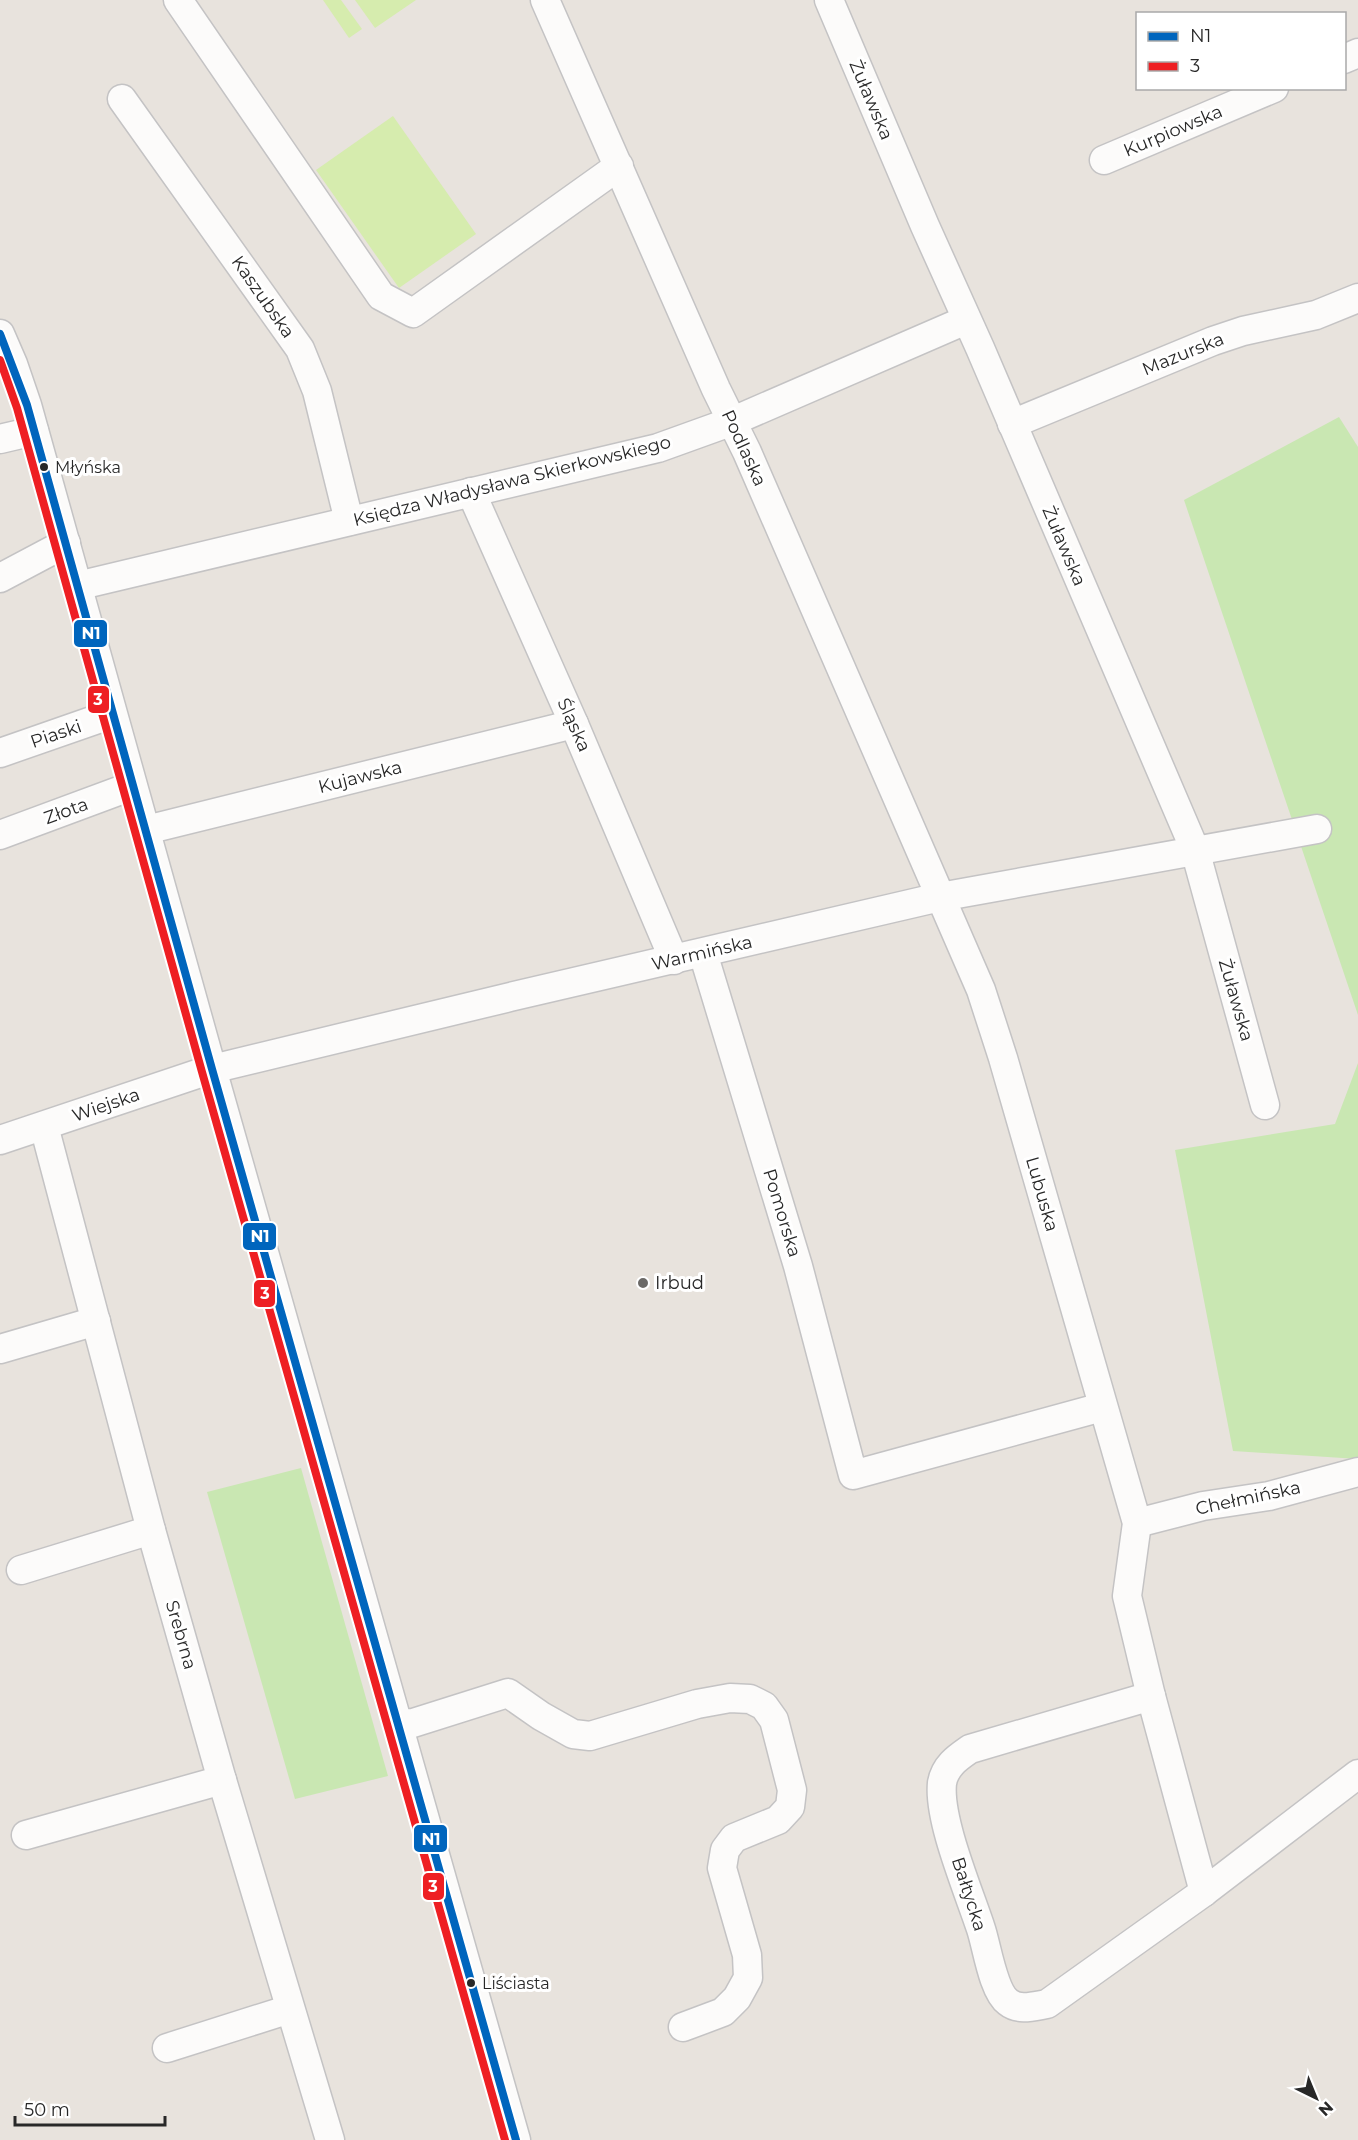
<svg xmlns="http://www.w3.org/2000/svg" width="1358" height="2140" viewBox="0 0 1358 2140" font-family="Montserrat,sans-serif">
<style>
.green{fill:#c9e7b2}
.pitch{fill:#d6ecae}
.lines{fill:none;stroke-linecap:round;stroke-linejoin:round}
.minor-casing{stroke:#c4c3c4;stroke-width:31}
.minor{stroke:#fcfbfa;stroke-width:28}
.bus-1-casing{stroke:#fff;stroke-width:12}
.bus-2-casing{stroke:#fff;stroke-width:12}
.bus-1{stroke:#0065bd;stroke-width:8}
.bus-2{stroke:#ee1f23;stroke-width:8}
.bus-dot{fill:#282828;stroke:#fff;stroke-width:2}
.poi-dot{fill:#6b6967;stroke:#fff;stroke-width:2}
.labels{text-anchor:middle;stroke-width:6;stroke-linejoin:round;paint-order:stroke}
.bus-label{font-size:16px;fill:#282828;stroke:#fff;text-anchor:start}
.street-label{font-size:18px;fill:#282828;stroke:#fff}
.poi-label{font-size:18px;fill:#282828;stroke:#fff;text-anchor:start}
.line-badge{stroke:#fff;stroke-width:2}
.badge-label{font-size:16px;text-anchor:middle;font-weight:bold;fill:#fff}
</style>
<rect width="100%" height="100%" fill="#e8e3dd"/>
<g class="green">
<path d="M1339,417L1358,447V1015L1184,500Z"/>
<path d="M1358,1063V1459L1233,1451L1175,1150L1335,1124Z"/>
<path d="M301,1468L388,1776L295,1799L207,1492Z"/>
</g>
<g class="pitch">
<path d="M323,0H341L362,29L349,38Z"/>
<path d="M355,0H416L375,28Z"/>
<path d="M393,116L476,234L399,288L316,170Z"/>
</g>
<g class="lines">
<defs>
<g id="minor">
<path d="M178,0L381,296L413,313L619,166"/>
<path d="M545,0L716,389L747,452L981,990L1003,1058L1137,1523L1127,1596L1151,1696L1204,1892"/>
<path d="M829,0L925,226L980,348L1195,850L1265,1105"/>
<path d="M1344,59L1358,53"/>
<path d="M122,99L300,349L317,391L349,521"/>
<path d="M1104,160L1274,88"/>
<path d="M0,334L13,364L27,405L212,1069L516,2140"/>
<path d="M1012,424L1213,341L1243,331L1316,315L1358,298"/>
<path d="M0,439L34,431"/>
<path d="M471,492L574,724L674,960"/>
<path d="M0,578L66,543"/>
<path d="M77,586L658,448L733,421L966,320"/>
<path d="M0,753L112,714"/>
<path d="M146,830L574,724"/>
<path d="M0,835L132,786"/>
<path d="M703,953L798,1266L853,1475L1102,1407"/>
<path d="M44,1126L151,1530L222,1780L330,2140"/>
<path d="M0,1140L212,1069L510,997L940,897L1317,829"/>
<path d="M0,1349L96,1321"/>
<path d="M1137,1523L1203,1506L1269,1496L1358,1472"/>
<path d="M21,1570L151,1530"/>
<path d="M1151,1696L970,1749C957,1758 945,1766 942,1783C938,1820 969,1892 981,1929C987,1947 993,1991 1008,2002C1019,2011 1034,2006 1047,2004L1204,1892L1358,1774"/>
<path d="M398,1724L413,1723L508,1693L541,1716L573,1734L590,1736L697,1704L730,1698L750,1699L764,1706L774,1720L792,1790L790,1807L778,1820L734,1838L725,1850L722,1868L747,1955L748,1978L737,1998L723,2012L683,2027"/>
<path d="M26,1835L222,1780"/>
<path d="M167,2048L290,2009"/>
</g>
</defs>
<use href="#minor" class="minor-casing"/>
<use href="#minor" class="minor"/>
<defs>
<path id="bus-1" d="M0,334L27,405L212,1069L516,2140"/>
<path id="bus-2" d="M0,360L17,408L202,1072L505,2140"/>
</defs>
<use href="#bus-1" class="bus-1-casing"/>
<use href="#bus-2" class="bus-2-casing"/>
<use href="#bus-1" class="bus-1"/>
<use href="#bus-2" class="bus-2"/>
</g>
<g class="bus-dot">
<circle cx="44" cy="467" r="5"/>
<circle cx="471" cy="1983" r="5"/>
</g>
<circle class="poi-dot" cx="643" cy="1283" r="6"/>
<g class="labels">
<g class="bus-label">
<text x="55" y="473">Młyńska</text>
<text x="482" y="1989">Liściasta</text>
</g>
<g class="street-label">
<text transform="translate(871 100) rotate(67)" y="6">Żuławska</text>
<text transform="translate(1173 131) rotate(-23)" y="6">Kurpiowska</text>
<text transform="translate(263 297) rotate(55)" y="6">Kaszubska</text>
<text transform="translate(1183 354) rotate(-22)" y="6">Mazurska</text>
<text transform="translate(744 448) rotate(65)" y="6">Podlaska</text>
<text transform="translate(512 481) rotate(-14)" y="6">Księdza Władysława Skierkowskiego</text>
<text transform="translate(1064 546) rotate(67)" y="6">Żuławska</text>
<text transform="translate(574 725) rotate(66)" y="6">Śląska</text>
<text transform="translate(56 734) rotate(-19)" y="6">Piaski</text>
<text transform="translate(360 777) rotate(-14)" y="6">Kujawska</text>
<text transform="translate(66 811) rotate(-20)" y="6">Złota</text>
<text transform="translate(702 953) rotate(-13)" y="6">Warmińska</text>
<text transform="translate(1236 1000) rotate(74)" y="6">Żuławska</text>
<text transform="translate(106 1105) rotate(-19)" y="6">Wiejska</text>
<text transform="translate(1042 1194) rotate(74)" y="6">Lubuska</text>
<text transform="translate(782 1213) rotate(73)" y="6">Pomorska</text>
<text transform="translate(1248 1498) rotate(-12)" y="6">Chełmińska</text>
<text transform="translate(181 1635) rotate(74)" y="6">Srebrna</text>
<text transform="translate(969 1894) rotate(72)" y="6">Bałtycka</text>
</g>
<g class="poi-label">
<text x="655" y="1289">Irbud</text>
</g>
</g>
<g class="line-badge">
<rect x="73" y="619" width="35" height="29" rx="6" fill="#0065bd"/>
<rect x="87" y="685" width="23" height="29" rx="6" fill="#ee1f23"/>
<rect x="242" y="1222" width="35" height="29" rx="6" fill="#0065bd"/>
<rect x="253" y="1279" width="23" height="29" rx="6" fill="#ee1f23"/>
<rect x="413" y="1824" width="35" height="29" rx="6" fill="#0065bd"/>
<rect x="422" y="1872" width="23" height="29" rx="6" fill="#ee1f23"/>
</g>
<g class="badge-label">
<text x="91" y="639">N1</text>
<text x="98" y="705">3</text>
<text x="260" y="1242">N1</text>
<text x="265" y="1299">3</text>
<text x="431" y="1845">N1</text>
<text x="433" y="1892">3</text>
</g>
<rect x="1136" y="12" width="210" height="78" fill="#ffffff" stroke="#a9a9a9" stroke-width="1.5"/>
<rect x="1148" y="32" width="30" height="9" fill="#0065bd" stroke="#a9a9a9" stroke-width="1.5"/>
<text x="1190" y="42" font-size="18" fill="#282828">N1</text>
<rect x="1148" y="62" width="30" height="9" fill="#ee1f23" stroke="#a9a9a9" stroke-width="1.5"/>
<text x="1190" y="72" font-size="18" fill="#282828">3</text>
<g transform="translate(1316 2098) rotate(137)" stroke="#ffffff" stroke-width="4.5" paint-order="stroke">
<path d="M0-4.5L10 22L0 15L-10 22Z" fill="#282828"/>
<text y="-9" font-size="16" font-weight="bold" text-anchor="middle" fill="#282828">N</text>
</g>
<path d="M15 2116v9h150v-9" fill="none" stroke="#282828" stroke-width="3"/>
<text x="24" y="2116" font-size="18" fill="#282828" stroke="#ffffff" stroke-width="4.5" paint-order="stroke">50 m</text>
</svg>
